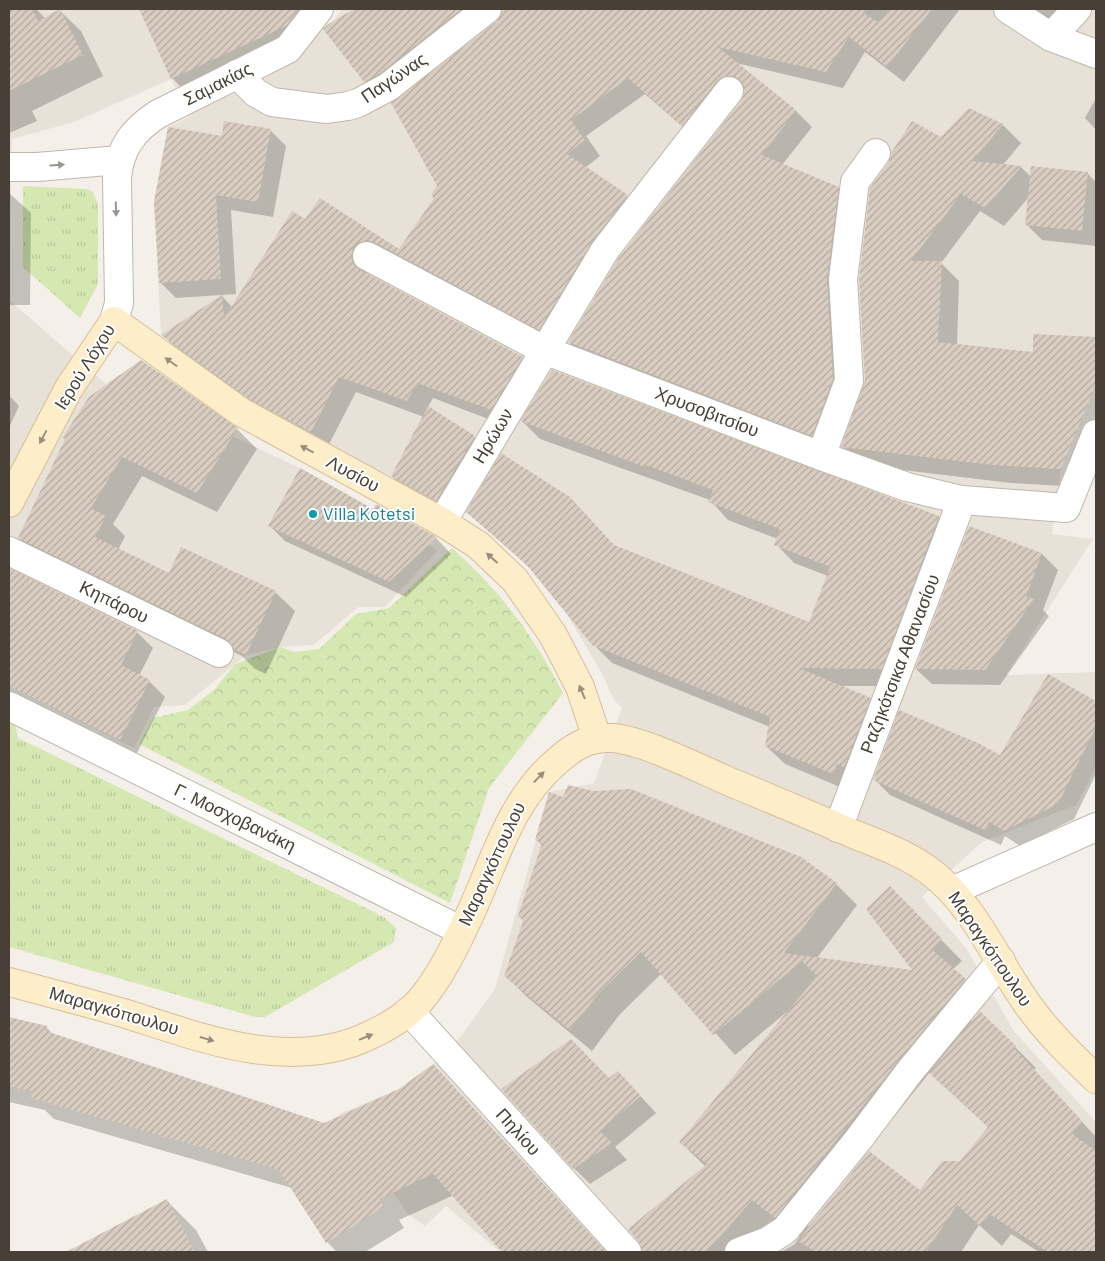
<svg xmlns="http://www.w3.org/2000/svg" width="1105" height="1261" viewBox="0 0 1105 1261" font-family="Barlow,sans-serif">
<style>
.residential{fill:#e8e1d7}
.grass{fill:url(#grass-tufts)}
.forest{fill:url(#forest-crowns)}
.shadow{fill:#0003;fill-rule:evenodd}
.building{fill:url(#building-hatch)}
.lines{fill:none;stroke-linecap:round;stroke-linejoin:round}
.minor-casing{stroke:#c0b7ab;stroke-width:30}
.secondary-casing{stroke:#d4bf99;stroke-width:30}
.minor{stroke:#fff;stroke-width:28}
.secondary{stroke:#feedc9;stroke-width:28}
.oneway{fill:#9a9691}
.oneway2{fill:#9a8e79}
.culture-dot{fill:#0f9aa8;stroke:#fff;stroke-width:2}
.labels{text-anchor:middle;stroke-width:4;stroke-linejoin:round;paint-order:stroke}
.street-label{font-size:18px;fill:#484037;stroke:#fff}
.culture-label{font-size:18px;fill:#0d838f;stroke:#fff;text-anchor:start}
</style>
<defs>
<pattern id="grass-tufts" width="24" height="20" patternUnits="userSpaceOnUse" patternTransform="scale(1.25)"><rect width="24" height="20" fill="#d5e8b2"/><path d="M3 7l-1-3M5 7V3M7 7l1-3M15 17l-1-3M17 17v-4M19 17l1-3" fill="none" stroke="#b8c89a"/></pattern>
<pattern id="forest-crowns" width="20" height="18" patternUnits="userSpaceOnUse" patternTransform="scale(1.25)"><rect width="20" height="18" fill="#d5e8b2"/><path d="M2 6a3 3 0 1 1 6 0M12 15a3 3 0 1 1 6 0" fill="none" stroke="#b8c89a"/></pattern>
<pattern id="building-hatch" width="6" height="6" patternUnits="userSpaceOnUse" patternTransform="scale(1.25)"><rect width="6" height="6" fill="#d9cdc1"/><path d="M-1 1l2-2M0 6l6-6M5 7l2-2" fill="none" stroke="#b2a89e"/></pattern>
</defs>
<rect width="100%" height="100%" fill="#f4f0e9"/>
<path class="residential" d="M9,9H297L302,19L325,31L342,9H1096V382L1061,469L1052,534L1093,539L1006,675L1096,672V767L1076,805L982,842L922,897L966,948L1014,1031L1096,1122V1252H500L446,1206L425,1226L408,1214L339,1114L399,1089L433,1064L462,1035L495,989L549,792L594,783L622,708L614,700L600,670L566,613L527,565L470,515L371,466L256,402L161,335L154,202L168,127L189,117L171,79L74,122L12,139L9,300L106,384L136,364L232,436L300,468L359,501L411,530L437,551L385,607H358L314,645L281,647L246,655L185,705L154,707L134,748L9,686Z"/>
<g class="grass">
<path d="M23,186L87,189L93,192L98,205V284L80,318L23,267Z"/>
<path d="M9,720L15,723L18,738L384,917L396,928L394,942L265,1017H255L9,947Z"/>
</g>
<path class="forest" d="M452,548C502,593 532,633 563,693L489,788L450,903L139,744L153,718L188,710L215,689L235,664L281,647L294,652L319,649L356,614L389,608Z"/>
<g class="shadow">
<path d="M9,9H36L45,18L60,11L81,31L103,76L32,111L37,121L9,133Z"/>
<path d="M140,9H307L318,32L193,99L172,78Z"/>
<path d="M357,9H503L494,12L381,98L365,81L328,26Z"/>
<path d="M503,9H960L904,82L865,52L843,88L736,63L796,111L812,127L782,165L838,188L854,204L849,395L828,451L585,358L569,342L742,101L746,91L739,92L699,141L645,94L586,136L600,156L585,168L627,196L643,212L555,345L369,265L367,274L522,358L538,374L507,426L433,398L428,407L474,437L490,453L452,516L408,492L392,476L424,417L356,392L327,448L272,417L179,351L163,335L222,296L232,307L306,220L320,199L400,251L435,198Z"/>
<path d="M1020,9H1088L1065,32Z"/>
<path d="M1096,98V130L1085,118Z"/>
<path d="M969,109L1003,125L1021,143L1003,165L1021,167L1031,177L1087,173L1096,182V246L1042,240L1026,224L1029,197L1004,226L980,211L941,263L959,281L957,345L1034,354V335L1096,338V445L1079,487L1011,483L861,465L843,446L866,381L942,139Z"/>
<path d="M270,130L286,146L273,217L231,210L236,294L176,298L160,282L223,138Z"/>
<path d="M9,193L31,213L30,305H9Z"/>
<path d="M9,395L19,406L9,428Z"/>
<path d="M522,421L939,517L957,535L900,686H839L870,699L888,717L852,792L785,764L766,746L770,727L612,663L593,644L534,572L468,511L615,546L810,624L828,576L794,563L776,544L778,539L728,520L710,500L540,439Z"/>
<path d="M237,429L257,449L217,512L142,476L113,524L125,536L118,550L170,575L275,592L295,611L266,674L255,669L242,656L39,557L19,538L66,441L64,438Z"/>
<path d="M376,505L436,538L451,554L406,597L285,541L269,525L374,510Z"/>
<path d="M969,528L1042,554L1058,570L1043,610L1049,616L1000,685L932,684L916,669Z"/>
<path d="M9,570L137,632L153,648L139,676L149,681L165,697L136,755L9,694Z"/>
<path d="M1048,675L1096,703V774L1074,819L1020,846L1005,836L1001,845L890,795L874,779L1000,757Z"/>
<path d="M537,840L836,884L857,905L817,958L915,971L911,909L962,961L953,969L986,1001L971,1020L973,1022L980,1012L1036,1068L1034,1070L1096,1137V1252H1039L1011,1234L1002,1246L979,1225L961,1252H781L795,1244L800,1236L772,1252H643L644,1249L629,1229L706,1167L680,1142L788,1011L735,1055L662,973L620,1014L592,1051L527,997L505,975L525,921L543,846ZM930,1072L989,1128L961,1162L920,1192L869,1153L809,1226L807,1225Z"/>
<path d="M9,1018L46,1027L54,1035L324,1124L400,1090L433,1065L606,1252H543L541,1250L539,1252H504L454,1195L399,1220L404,1228L365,1252H337L327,1242L292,1188L54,1119L45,1110L9,1102Z"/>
<path d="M609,1079L634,1089L656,1113L615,1147L627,1160L590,1184L574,1168Z"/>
<path d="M166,1200L196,1230L208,1252H69Z"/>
</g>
<g class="building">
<path d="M9,9H32L38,21L60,9L83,55L9,91Z"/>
<path d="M139,9H299L286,26L171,79Z"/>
<path d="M354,9H459L460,10L379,74L364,82L323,29L327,25Z"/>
<path d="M502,9H866L863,13L878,22L889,9H932L887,67L849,37L826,72L718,47L796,110L762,155L839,187L827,280L833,379L812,436L568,342L618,259L741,101L744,94V86L739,79L732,76H724L717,81L682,126L628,78L571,120L585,140L567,154L628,195L592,242L539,330L374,242L366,240L358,243L353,248L351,257L354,265L360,270L523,357L491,410L417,383L407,401L339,377L311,432L249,399L161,335L222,295L224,318L292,211L305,219L320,198L399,249L434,198L431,195L437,186L391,103L497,21Z"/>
<path d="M969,108L1003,124L973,161L1022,166L985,208L961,194L911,261H942L938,342L1033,352V334L1096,337V384L1061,469L992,465L841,447L865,380L859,280L870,188L889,162L891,153L912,121L941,137Z"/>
<path d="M224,121L271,129L258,202L216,195L221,279L159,283L154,202L168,127L222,136Z"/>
<path d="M1031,166L1088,172L1082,231L1025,225Z"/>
<path d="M141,360L238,428L197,493L122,457L91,508L106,516L95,537L169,573L181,547L276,591L246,655L234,649L226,639L18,538L65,439L62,438L89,397Z"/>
<path d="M552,370L939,516L882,669L799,668L871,698L844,767L837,764L833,774L765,746L770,717L592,645L527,565L466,512L501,453L570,497L614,545L809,622L830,567L774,545L780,529L708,502L713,490L646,465L645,467L520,421Z"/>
<path d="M428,406L475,436L436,501L391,476Z"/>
<path d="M300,468L373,509L376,504L437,537L389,582L268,526Z"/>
<path d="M969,526L1042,553L1026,597L1034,599L985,670L915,669Z"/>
<path d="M9,568L138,631L121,665L150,680L120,740L9,686Z"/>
<path d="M1048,674L1096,701V727L1058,804L1004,831L989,822L985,830L873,780L899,710L978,743L1000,755Z"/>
<path d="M568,785L593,791L631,789L801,857L837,883L784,953L912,970L866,909L890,886L942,939L931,949L966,979L898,1061L775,1218L752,1200L707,1252H642L639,1242L628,1229L707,1164L679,1142L817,976L802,961L713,1035L641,952L599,993L570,1030L504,976L523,921L518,916L542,843L535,840L549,792L563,797Z"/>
<path d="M980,1011L1016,1046L1014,1048L1083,1122L1071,1133L1096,1151V1252H1048L989,1214L980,1226L957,1205L926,1252H815L798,1241L869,1151L920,1190L942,1161H960L988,1127L929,1073Z"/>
<path d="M9,1017L47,1026L46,1031L324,1123L399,1089L433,1064L606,1252H502L433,1174L379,1199L384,1207L326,1243L279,1170L31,1098L33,1092L9,1086Z"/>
<path d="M571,1039L609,1078L618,1071L641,1096L600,1131L612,1143L573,1169L501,1089Z"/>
<path d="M167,1199L195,1252H66Z"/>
</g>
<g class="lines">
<defs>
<g id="minor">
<path d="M1008,9L1051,37L1096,54"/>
<path d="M1051,37L1077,9"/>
<path d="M237,74L256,93L272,102L327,109L348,106L358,103L388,87L487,9"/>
<path d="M9,167H37L119,160"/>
<path d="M367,256L544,350L821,456L907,487L962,500L1066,508L1096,434"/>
<path d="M114,321L119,303L117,177C120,148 133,130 158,114L288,49L319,9"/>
<path d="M821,456L849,381L843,279L855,182L876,153"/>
<path d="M442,522L605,250L729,91"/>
<path d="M9,551L219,653"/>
<path d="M9,706L462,931"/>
<path d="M838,828L962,500"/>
<path d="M952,891L1096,827"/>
<path d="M409,1011L627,1252"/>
<path d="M739,1252L768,1241L785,1230L858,1140L910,1071L1001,961"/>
</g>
<g id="secondary">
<path d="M9,503L69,388L114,321L241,412L442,522L478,545L515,580L553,635L580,687L597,738"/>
<path d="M9,982C47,992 85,1002 123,1013C197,1036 277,1069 354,1042C377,1033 402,1020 419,1002C441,977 457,942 471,912C496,858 510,802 556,762C573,747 588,737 611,738C642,739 704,771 735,784C774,800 812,816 851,833C878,844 908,854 932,873C978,909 999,968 1034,1013C1052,1037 1074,1058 1096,1079"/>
</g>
</defs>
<use href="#minor" class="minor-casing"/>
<use href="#secondary" class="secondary-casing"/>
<use href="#minor" class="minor"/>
<use href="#secondary" class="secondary"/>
</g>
<defs><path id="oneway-solid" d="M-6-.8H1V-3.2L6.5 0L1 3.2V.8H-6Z" transform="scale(1.25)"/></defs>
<g class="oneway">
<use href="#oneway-solid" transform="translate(57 165) rotate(-4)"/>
<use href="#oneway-solid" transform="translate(116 209) rotate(88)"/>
</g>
<g class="oneway2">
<use href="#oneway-solid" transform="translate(171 362) rotate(-145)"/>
<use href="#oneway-solid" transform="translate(43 437) rotate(118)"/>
<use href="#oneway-solid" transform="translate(307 449) rotate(-152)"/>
<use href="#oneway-solid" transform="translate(492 558) rotate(-138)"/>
<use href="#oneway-solid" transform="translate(582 692) rotate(-113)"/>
<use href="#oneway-solid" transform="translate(539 777) rotate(-46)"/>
<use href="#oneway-solid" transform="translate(366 1037) rotate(-22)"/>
<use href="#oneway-solid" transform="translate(207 1039) rotate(16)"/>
</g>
<circle class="culture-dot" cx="313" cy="514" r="5"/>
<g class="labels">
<g class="street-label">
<text transform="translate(394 78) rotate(-34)" y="6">Παγώνας</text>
<text transform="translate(218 84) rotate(-27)" y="6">Σαμακίας</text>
<text transform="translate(85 367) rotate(-58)" y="6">Ιερού Λόχου</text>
<text transform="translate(707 412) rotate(21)" y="6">Χρυσοβιτσίου</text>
<text transform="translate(493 436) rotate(-59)" y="6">Ηρώων</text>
<text transform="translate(353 474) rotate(28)" y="6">Λυσίου</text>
<text transform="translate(114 602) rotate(26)" y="6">Κηπάρου</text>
<text transform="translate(900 664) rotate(-69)" y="6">Ραζηκότσικα Αθανασίου</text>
<text transform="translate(235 818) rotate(26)" y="6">Γ. Μοσχοβανάκη</text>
<text transform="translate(492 864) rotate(-65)" y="6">Μαραγκόπουλου</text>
<text transform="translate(990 949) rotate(56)" y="6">Μαραγκόπουλου</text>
<text transform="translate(114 1011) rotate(16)" y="6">Μαραγκόπουλου</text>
<text transform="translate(518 1132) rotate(48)" y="6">Πηλίου</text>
</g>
<g class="culture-label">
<text x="323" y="520">Villa Kotetsi</text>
</g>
</g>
<rect width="1105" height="1261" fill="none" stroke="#484037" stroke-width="20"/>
</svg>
